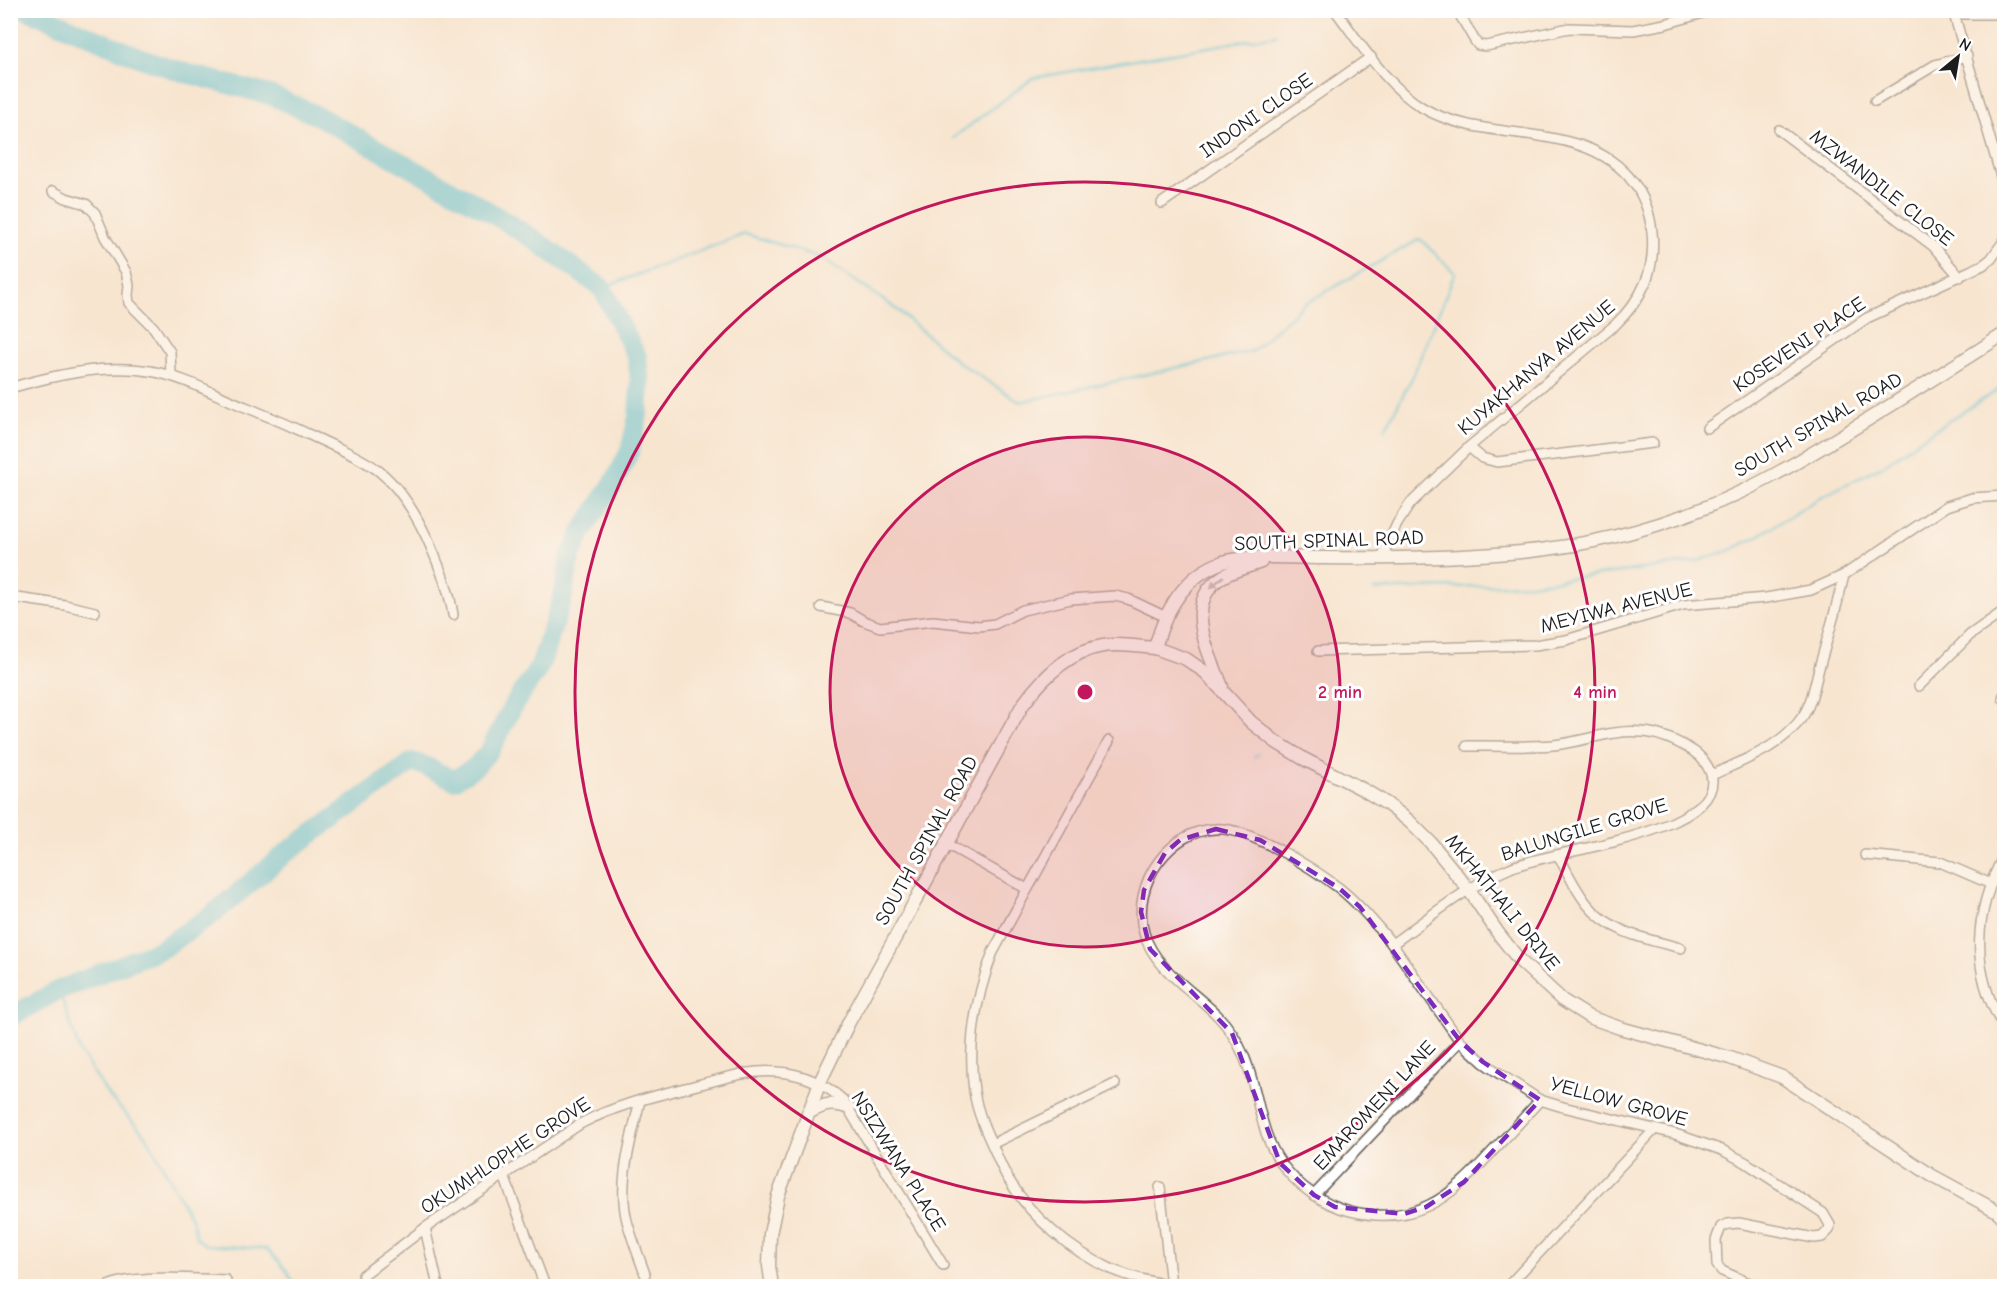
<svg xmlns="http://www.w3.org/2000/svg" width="2015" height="1297" viewBox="0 0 2015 1297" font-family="'Comic Neue',sans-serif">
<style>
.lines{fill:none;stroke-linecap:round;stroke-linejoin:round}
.stream{stroke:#58c1d5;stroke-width:3}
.river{stroke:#58c1d5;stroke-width:20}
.minor-casing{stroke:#69625b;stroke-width:12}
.tertiary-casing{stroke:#69625b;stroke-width:15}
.minor{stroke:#fff;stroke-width:9}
.tertiary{stroke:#fff;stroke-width:12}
.oneway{fill:#999}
.marked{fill:none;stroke:#7b2cbf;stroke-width:4.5;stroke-dasharray:12 8;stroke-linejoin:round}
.ring{fill:none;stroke:#c2185b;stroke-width:3}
.labels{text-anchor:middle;stroke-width:6;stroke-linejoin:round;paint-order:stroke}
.street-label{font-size:20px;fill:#1c1c1c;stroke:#fff}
.centre{fill:#c2185b;stroke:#fff;stroke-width:3}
.ring-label{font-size:18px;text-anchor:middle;font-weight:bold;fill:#c2185b;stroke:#fff;stroke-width:6;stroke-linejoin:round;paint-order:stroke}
</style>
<rect width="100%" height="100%" fill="#fff"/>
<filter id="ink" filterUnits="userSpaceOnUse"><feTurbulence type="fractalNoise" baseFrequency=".0167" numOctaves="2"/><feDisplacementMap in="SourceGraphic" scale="12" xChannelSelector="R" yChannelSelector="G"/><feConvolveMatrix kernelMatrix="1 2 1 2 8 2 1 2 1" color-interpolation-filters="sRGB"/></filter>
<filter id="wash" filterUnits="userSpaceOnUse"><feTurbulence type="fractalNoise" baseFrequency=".008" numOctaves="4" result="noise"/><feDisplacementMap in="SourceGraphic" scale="24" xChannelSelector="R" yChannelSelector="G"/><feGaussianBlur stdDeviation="1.35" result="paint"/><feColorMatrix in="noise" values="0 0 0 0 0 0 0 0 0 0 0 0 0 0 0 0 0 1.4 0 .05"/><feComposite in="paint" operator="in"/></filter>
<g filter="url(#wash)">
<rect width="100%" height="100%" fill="#f7e5d0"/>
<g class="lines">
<g class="stream">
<path d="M953,138L1033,78L1276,35"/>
<path d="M602,288L745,234L820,257L895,308L958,362L1020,402L1253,351L1304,304L1420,239L1455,273L1411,380L1385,429"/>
<path d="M1374,590L1530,584L1695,562L1731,550L1758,536L1821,497L1884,465L1928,434L2004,386"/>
<path d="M1254,757L1259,754"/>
<path d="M59,990L80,1052L108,1095L147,1137L193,1222L196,1238L206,1245L267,1249L287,1271L295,1286"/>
</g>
<path class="river" d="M10,1017L59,990L161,949L213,914L287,852L412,762L425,766L454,780L475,767L490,750L513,706L540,666L563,596L570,557L582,532L614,482L630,451L638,416L640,381L637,357L602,288L532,238L480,206L318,116L270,95L185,73L141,58L27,10"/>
</g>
</g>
<g filter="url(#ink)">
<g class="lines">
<defs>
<g id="minor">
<path d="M1335,10C1361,44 1386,86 1423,108C1488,146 1585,118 1633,182C1644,196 1650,214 1652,232C1656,271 1642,299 1615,325L1469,447L1410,504L1397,524L1381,559"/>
<path d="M1457,10L1475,41L1478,45L1486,46L1569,28L1633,30L1665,24L1713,10"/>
<path d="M1944,10L1954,14H2004"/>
<path d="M1954,14L2004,187"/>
<path d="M1875,101L1935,65L1967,56"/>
<path d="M1779,130L1933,246L1960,277"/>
<path d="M53,191L66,198L86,204L95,213L105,237L126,272L129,285L128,295L129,303L154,328L170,352L171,375"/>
<path d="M1162,203L1371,57"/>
<path d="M10,388C55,375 103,364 150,371C185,377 215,395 248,408C273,418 298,429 323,441C342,450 362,458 379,471C404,491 422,525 434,554C442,574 450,593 453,615"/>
<path d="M1707,428L1867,318L1983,265L1991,259L2004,241"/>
<path d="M1469,447L1482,458L1497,462L1653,443"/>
<path d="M10,597L65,605L95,612"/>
<path d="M821,607L850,613L864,621L880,627L933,621L979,626L995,624L1023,610L1071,599L1115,596L1128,599L1166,617"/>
<path d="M1318,651L1535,645L1566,640L1683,605L1766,598L1811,590L1844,575L1947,506L1972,498L2004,496"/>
<path d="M1919,686L1970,635L2004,611"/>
<path d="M2003,698L2004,695"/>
<path d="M1109,741L993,952C976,997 967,1043 974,1091C977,1112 986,1132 995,1151C999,1161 1003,1171 1009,1180C1032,1218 1071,1251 1111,1269C1132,1278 1155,1283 1177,1286"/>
<path d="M1467,746C1495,746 1524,747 1553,745C1583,742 1612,729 1642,732C1660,733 1677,741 1693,751C1702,757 1711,768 1712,780C1714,836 1550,850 1510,868C1467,886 1430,917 1392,944L1460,1041L1483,1062L1500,1074L1540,1100L1563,1107L1675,1134L1722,1150L1745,1162L1823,1213L1830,1225L1829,1230L1822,1237L1814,1238L1739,1223L1728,1224L1721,1227L1716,1240L1717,1265L1722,1271L1756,1286"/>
<path d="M1712,775C1744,760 1782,747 1803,716C1812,702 1815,684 1819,668C1828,637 1837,606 1844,575"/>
<path d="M945,843L1027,889"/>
<path d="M1558,855C1567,871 1575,889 1587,904C1610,933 1647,939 1681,948"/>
<path d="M1865,855L1940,862L1991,884"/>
<path d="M2004,855C1974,911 1969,971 2004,1027"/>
<path d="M1392,944C1376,924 1359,904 1339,888C1314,869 1247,826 1215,829C1192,830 1173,843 1159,861C1144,881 1137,908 1144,933C1154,968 1192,990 1217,1015C1228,1026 1237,1040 1243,1054C1259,1089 1258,1131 1281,1163C1297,1186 1323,1204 1350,1211C1415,1227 1450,1198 1491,1153C1508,1135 1524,1118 1540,1100"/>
<path d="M640,1100C632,1138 617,1181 627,1221C632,1239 639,1257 645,1274"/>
<path d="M992,1144L1115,1084"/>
<path d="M504,1176L545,1286"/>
<path d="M1160,1187L1171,1285"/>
<path d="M1314,1195L1460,1041"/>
<path d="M425,1228L438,1286"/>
<path d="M363,1275L425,1228L580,1124C618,1104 659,1095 701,1084C726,1078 752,1069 778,1072C804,1074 824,1083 843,1100L943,1265"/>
<path d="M108,1286C136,1274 195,1279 226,1280"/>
<path d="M1508,1286L1655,1129"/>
</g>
<g id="tertiary">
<path d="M1155,648L1186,659L1205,672L1251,722L1276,742L1304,759L1364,790L1387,804L1409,821L1431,843L1469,890L1498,933L1520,961L1562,1000L1589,1017L1620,1028L1730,1058L1782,1077L1931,1175L1997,1211L2004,1218"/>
<path d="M1222,687C1210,654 1181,603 1222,577C1233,570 1248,567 1261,562"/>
<path d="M808,1113C823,1105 832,1101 849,1108"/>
<path d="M772,1286L769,1266L770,1234L778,1196L820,1082L849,1022L1022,706C1042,678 1068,651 1103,646C1120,643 1139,647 1155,648C1165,611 1185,575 1223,562C1250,554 1294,558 1323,558C1385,559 1447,558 1509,553C1590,547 1669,526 1743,491C1783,472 1821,448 1859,425C1907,395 1956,365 2004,334"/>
</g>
</defs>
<use href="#minor" class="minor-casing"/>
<use href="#tertiary" class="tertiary-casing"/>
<use href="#minor" class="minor"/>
<use href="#tertiary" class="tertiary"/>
</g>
<defs><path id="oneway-solid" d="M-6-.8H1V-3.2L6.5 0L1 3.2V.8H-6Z" transform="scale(1.5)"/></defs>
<use class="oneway" href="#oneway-solid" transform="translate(1217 582) rotate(139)"/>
</g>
<path d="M0 0H2015V1297H0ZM1216,829L1260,840L1339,888L1360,907L1460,1041L1483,1062L1540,1100L1464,1182L1426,1207L1404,1214L1335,1207L1314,1195L1280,1163L1232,1033L1150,949L1141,912L1144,890L1165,853L1180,840Z" fill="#f7e5d0" fill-opacity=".55" fill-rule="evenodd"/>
<path class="marked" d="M1216,829L1260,840L1339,888L1360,907L1460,1041L1483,1062L1540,1100L1464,1182L1426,1207L1404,1214L1335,1207L1314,1195L1280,1163L1232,1033L1150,949L1141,912L1144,890L1165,853L1180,840Z"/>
<circle cx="1085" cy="692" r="255" fill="#c2185b" fill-opacity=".12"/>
<g class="ring">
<circle cx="1085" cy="692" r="255"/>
<circle cx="1085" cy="692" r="510"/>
</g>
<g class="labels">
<g class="street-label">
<text transform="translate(1256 115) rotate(-35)" y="7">INDONI CLOSE</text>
<text transform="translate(1882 187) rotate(38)" y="7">MZWANDILE CLOSE</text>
<text transform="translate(1799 344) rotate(-34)" y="7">KOSEVENI PLACE</text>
<text transform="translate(1536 367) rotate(-40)" y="7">KUYAKHANYA AVENUE</text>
<text transform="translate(1818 424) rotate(-30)" y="7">SOUTH SPINAL ROAD</text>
<text transform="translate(1329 540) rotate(-2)" y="7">SOUTH SPINAL ROAD</text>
<text transform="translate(1616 607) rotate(-14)" y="7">MEYIWA AVENUE</text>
<text transform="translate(1584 829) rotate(-17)" y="7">BALUNGILE GROVE</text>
<text transform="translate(926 840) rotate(-61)" y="7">SOUTH SPINAL ROAD</text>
<text transform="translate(1503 902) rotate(51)" y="7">MKHATHALI DRIVE</text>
<text transform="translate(1619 1101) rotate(15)" y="7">YELLOW GROVE</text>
<text transform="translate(1374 1105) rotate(-47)" y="7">EMAROMENI LANE</text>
<text transform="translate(505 1155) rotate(-33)" y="7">OKUMHLOPHE GROVE</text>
<text transform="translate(899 1161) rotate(58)" y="7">NSIZWANA PLACE</text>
</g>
</g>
<circle cx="1085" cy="692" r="9" class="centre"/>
<g class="ring-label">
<text x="1340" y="698">2 min</text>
<text x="1595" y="698">4 min</text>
</g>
<rect width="2015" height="1297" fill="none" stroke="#fff" stroke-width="36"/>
<g transform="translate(1958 57) rotate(30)" stroke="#ffffff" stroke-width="4.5" paint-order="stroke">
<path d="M0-4.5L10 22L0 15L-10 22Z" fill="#1c1c1c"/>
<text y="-9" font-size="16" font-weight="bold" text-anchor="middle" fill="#1c1c1c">N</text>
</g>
</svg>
